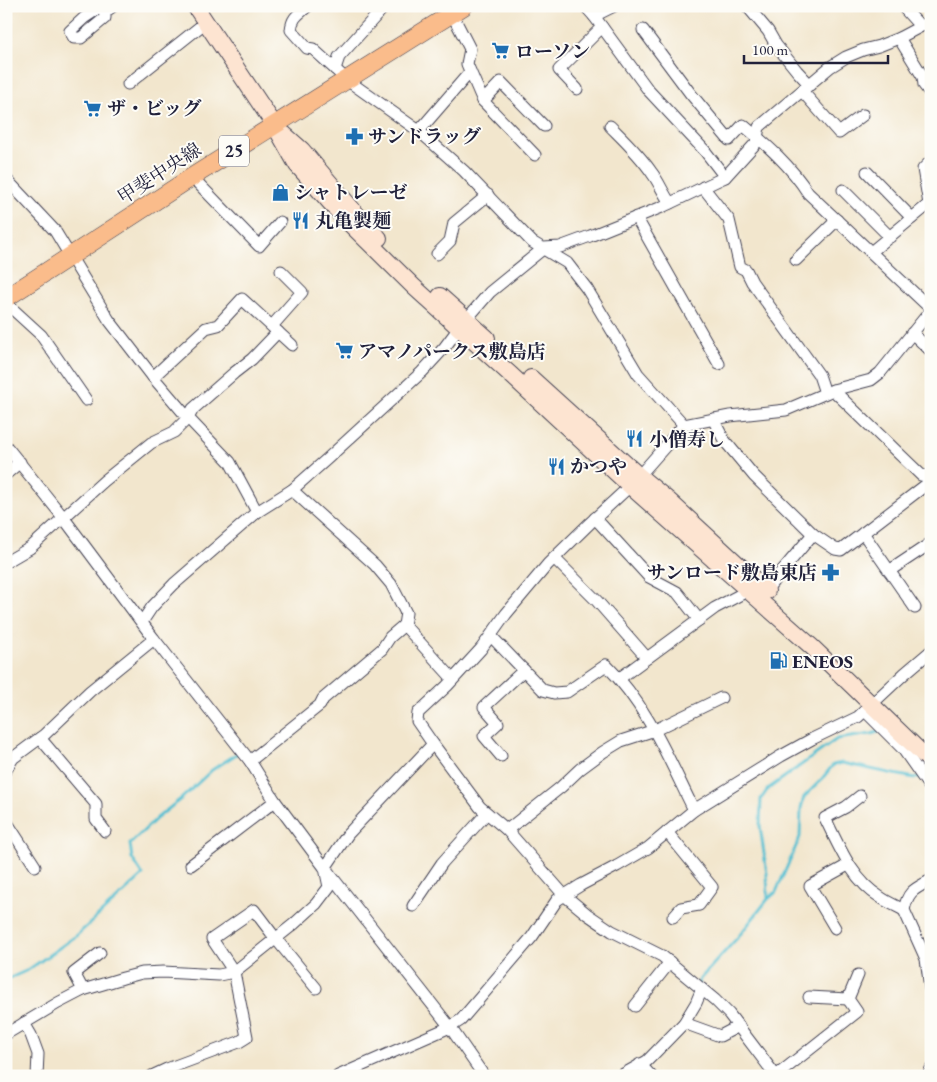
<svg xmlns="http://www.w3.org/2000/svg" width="937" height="1082" viewBox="0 0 937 1082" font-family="'EB Garamond','Noto Serif JP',serif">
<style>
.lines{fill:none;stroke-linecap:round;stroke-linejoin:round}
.stream{stroke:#56c0d2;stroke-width:3}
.street-casing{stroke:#413f51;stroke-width:13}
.secondary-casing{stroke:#413f51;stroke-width:18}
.primary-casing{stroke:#413f51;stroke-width:19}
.street{stroke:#fff;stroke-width:11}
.secondary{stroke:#fde4d1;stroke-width:16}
.primary{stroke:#fabc8b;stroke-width:18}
.labels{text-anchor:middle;stroke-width:4;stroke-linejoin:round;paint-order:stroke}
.shield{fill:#fdfcf7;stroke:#646373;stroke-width:1}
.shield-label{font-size:18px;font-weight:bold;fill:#22223b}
.poi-label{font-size:19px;font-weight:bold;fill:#22223b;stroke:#fdfcf7;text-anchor:start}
.street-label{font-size:19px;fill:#22223b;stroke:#fdfcf7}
</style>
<rect width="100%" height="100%" fill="#fdfcf7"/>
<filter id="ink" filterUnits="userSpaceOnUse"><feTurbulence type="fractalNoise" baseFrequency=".02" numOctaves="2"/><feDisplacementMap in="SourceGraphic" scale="10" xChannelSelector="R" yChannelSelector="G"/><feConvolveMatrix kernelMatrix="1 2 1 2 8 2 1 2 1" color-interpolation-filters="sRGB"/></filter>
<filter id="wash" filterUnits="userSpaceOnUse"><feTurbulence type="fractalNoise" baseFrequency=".0096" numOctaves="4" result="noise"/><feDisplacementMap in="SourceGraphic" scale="20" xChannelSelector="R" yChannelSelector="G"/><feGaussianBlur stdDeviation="1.12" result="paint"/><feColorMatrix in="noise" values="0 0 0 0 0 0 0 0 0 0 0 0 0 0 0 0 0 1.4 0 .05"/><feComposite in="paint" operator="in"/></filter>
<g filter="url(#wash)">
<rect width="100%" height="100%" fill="#f2e6cd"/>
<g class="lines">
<g class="stream">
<path d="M768,899L767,874L760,826L761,799L768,789L837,739L872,734L880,731"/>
<path d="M6,978H10L28,970L76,936L143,875L132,858L130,844L157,818L182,798L212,770L238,753"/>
<path d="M693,996L700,979L739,936L768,899L776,892L800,837L801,808L804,797L821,780L833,765L842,763L894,774L915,778L920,777"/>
</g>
</g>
</g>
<g filter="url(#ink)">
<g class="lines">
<defs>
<g id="street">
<path d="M308,6C299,14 292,17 291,30L307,48L313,49L347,80L419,131L464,171L532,242L567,263L587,289L638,374L684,425"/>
<path d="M585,6L594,16L649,91L705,151L725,177"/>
<path d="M747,6L768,31L776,45L797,71L810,85"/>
<path d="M902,6L920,26"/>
<path d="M449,8L470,49L467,64L483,101L535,155"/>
<path d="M105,12L99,8L84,18L70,31L74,38H81L105,18V12L113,6"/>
<path d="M594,16L614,6"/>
<path d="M643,30L690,93L729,140L743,125C767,145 791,166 808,193L931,309"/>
<path d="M899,38L923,77L924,85L931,94"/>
<path d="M335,69L339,57L385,6"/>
<path d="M128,84L206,22"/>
<path d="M577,89L559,70L602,27"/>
<path d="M802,91L839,133L863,115"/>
<path d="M483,101L501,82L544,126"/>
<path d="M610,126C625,141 640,155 652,173C659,182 663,193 670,203"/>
<path d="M419,131L470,72"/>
<path d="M867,172L912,218"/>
<path d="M192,177L259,246L280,222"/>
<path d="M6,179L55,231L109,320L153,377L188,418L230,462L257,512"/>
<path d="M703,187L729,220L740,267L746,270L752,282L819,375L825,393"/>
<path d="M843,190L890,237"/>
<path d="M636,217L719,364"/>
<path d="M871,252L929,204L923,169L931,161"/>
<path d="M437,254L450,241L454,223L488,195"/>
<path d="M796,260L837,220"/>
<path d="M6,303L41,335L86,400"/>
<path d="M272,326L302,292L281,271"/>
<path d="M912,333L931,351"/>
<path d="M153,377L206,328L218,325L242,299L292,345"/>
<path d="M833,390L921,475L931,477"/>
<path d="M713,419L724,440L754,476L813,534L835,549L841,550L931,481"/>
<path d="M6,446L63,517L154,639L250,761L275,801L325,868L450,1027L484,1076"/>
<path d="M6,474L20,462"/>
<path d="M292,490L375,565L391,584L406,613L404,625"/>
<path d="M595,518L649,577L677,592L699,620"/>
<path d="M863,533L915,608"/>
<path d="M554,558L597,601L647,658"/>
<path d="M6,562L30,548L104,481L151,443L174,432L188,418L193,409L234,373L252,359L278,332"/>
<path d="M889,571L931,543"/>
<path d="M766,590L813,534"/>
<path d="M142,622L152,607L174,584L257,512L292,490L327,459L422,372L444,348L459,328L490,292L544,248L560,247L590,236L662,207L725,177L756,143L759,127L830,67L846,57L863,50L879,46L899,38L931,21"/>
<path d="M491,636L543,690L554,693L567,692L606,665C647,705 669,760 694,810"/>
<path d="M620,678L715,608L749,590"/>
<path d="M865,711L903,749L931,789"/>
<path d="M40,738L96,804V819L105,831"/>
<path d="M433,744L480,807L507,830L564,895L587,914L612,931L662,956L715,1000L729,1014L776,1076L857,1012L848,999L858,975"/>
<path d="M501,756L484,736L498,723L484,707L524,670"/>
<path d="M250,761L320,705L323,699L382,649L390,637L404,625L453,679"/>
<path d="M6,770L13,758L44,735L90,691L154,639"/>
<path d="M860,796L846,807L825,818C839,846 852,880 880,897C887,902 896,906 904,910"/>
<path d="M6,821L35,866"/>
<path d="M507,830L561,787L580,769L603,752L621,741L655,730L721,698"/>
<path d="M667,832L712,887L699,905L681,908L673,917"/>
<path d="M191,865L275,801"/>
<path d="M931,880C915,889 908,890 904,910L926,959L931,995"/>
<path d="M413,906L442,863L487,813"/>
<path d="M835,928L810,886L848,865"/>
<path d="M83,990L74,973L100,953"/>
<path d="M809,997L848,999"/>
<path d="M635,1006L670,962"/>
<path d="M24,1023L31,1035L38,1054L37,1076"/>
<path d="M684,1023L720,1036L739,1026"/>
<path d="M6,1034L58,1003L83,990L123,978L142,973L163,972L219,975L234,972L294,924L316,904L329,887L325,868L348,834L433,744L417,721L418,713L447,686L481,649L506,614L548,564L590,523L630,486L684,425L730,416L786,410L833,390L871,380L880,373L931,310"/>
<path d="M640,1064L651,1076"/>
<path d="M152,1076L167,1069L239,1042L247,1037L234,972L212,939L254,910L276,939L316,988"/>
<path d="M338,1076L450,1027L461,1020L532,937L557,900L581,885L617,866L648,848L694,810L781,756L812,739L858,717L904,674L931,651"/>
<path d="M620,1076L647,1061L684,1023L696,1003L702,989"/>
<path d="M928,1076L931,1069"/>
</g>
<g id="secondary">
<path d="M195,6L275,126L297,165L342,216L414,287L511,375L630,486L812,647L931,762"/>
<path d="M284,134L302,150L370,230L379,238"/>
<path d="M440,296L487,338"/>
<path d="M531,378L639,476L668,500L767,591"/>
</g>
<path id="primary" d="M6,298L192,177L464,6"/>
</defs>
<use href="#street" class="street-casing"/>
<use href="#secondary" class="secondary-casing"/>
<use href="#primary" class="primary-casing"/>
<use href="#street" class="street"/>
<use href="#secondary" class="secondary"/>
<use href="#primary" class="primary"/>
</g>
</g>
<defs>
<symbol id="supermarket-bare" viewBox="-9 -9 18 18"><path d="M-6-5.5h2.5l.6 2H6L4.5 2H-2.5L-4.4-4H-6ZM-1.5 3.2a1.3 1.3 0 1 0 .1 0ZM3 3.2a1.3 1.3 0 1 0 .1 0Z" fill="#1f6fb2" stroke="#fdfcf7" stroke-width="2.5" paint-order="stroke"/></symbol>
<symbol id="pharmacy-bare" viewBox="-9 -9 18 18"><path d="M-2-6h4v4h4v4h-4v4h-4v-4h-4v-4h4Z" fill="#1f6fb2" stroke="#fdfcf7" stroke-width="2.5" paint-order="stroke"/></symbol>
<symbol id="shop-bare" viewBox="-9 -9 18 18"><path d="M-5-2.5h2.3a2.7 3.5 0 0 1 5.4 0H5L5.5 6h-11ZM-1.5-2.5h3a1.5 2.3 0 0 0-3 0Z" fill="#1f6fb2" stroke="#fdfcf7" stroke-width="2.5" paint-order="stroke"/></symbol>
<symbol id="restaurant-bare" viewBox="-9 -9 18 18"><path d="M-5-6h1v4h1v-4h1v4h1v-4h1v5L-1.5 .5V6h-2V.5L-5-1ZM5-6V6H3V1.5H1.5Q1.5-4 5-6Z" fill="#1f6fb2" stroke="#fdfcf7" stroke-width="2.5" paint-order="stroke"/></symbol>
<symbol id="fuel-bare" viewBox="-9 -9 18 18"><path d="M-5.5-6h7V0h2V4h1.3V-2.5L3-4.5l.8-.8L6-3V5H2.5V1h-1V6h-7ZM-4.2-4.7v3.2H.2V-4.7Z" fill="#1f6fb2" stroke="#fdfcf7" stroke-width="2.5" paint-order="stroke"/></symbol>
</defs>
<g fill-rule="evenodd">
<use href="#supermarket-bare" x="488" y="38" width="25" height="25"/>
<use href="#supermarket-bare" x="80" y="96" width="25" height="25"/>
<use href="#pharmacy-bare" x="342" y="124" width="25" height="25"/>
<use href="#shop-bare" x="268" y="180" width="25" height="25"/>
<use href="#restaurant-bare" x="288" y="208" width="25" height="25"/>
<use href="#supermarket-bare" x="332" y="338" width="25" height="25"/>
<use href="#restaurant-bare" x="622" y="426" width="25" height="25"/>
<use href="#restaurant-bare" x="544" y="454" width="25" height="25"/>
<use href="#pharmacy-bare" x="818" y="560" width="25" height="25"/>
<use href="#fuel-bare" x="766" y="648" width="25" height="25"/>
</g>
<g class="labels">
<rect class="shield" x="219" y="135.5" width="30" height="31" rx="4"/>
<g class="shield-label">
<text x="234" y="157">25</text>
</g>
<g class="poi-label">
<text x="515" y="58">ローソン</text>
<text x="107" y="115">ザ・ビッグ</text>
<text x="368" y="143">サンドラッグ</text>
<text x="294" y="199">シャトレーゼ</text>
<text x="315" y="227">丸亀製麺</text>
<text x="358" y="358">アマノパークス敷島店</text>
<text x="649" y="446">小僧寿し</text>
<text x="570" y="473">かつや</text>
<text x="817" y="579" text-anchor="end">サンロード敷島東店</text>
<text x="792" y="668">ENEOS</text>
</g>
<g class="street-label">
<text transform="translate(159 173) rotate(-33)" y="7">甲斐中央線</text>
</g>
</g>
<rect width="937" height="1082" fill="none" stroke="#fdfcf7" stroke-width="25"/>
<path d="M744 55v8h144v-8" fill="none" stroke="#22223b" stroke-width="2.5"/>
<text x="752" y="55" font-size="15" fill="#22223b" stroke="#fdfcf7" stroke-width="4" paint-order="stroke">100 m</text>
</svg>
